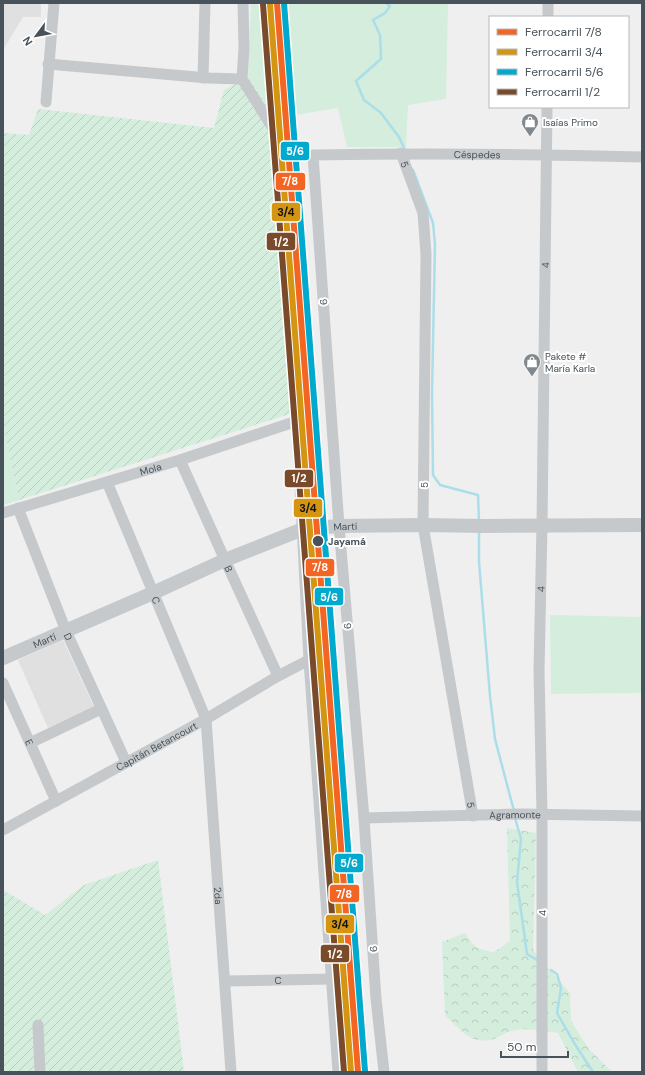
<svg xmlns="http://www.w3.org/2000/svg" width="645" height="1075" viewBox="0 0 645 1075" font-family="'DM Sans',sans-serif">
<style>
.education{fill:#e1e0e0}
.green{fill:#d4eddd}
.forest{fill:url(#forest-crowns)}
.garden{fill:url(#garden-furrows)}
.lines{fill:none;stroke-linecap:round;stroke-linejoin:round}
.stream{stroke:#aadee9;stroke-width:2.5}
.minor{stroke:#c6c9cb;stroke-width:11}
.tertiary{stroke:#c6c9cb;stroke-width:14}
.rail-1-casing{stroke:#fff;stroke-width:9}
.rail-2-casing{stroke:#fff;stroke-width:9}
.rail-3-casing{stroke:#fff;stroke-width:9}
.rail-4-casing{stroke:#fff;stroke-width:9}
.rail-1{stroke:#f26522;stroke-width:6}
.rail-2{stroke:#d49512;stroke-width:6}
.rail-3{stroke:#00a9ce;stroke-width:6}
.rail-4{stroke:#7a4b2a;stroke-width:6}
.stop-dot{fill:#47525a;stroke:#fff;stroke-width:1.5}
.labels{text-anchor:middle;stroke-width:4;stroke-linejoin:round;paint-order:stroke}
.poi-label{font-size:10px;fill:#47525a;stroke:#fff;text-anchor:start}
.street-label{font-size:10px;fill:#47525a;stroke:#fff}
.stop-label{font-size:10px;font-weight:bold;fill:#47525a;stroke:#fff;text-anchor:start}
.line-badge{stroke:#fff;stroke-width:1.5}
.badge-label{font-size:11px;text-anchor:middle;font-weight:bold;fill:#fff}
.pale-badge-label{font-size:11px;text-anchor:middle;font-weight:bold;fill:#111}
</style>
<defs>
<pattern id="forest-crowns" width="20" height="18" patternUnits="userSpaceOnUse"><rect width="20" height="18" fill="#d4eddd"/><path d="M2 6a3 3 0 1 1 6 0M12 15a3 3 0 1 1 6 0" fill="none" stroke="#b7cdc0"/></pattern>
<pattern id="garden-furrows" width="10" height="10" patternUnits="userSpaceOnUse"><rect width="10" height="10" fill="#d4eddd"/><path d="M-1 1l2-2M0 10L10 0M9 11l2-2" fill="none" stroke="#b7cdc0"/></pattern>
</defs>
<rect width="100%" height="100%" fill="#efefef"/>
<g class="education">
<path d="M3,3H41V17H23L3,50Z"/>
<path d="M63,640L94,707L48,728L18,660Z"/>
</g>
<g class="green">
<path d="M251,3H448L446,99L408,105L406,147H347L338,108L275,118L248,77Z"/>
<path d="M3,424L19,500L3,505Z"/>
<path d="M550,615L642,617V693L551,694Z"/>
</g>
<path class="forest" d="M507,828L536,833L533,950L570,993L571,1021L589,1049L612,1072H578L558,1033C543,1031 526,1027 511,1031C505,1033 500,1037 494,1039C471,1046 460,1029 445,1015L442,942L465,933C475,947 475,949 494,952L510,941Z"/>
<g class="garden">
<path d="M248,77L275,118L296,412L19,500L3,424V133L29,135L38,109L214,128L224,90Z"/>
<path d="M158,860L184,1072H3V890L45,915L84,885Z"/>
</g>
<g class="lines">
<g class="stream">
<path d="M386,3L390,6L385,13L373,20L380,35L381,59L356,81L364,100L381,113L399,137L405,150"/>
<path d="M413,170L433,223L435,244L432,393L433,475L440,485L478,495L479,522"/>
<path d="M479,531V562L490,696L495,739L514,811"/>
<path d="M515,818L521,839L517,882L527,954L537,960"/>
<path d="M551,970L557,974L561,988L557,1013L576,1046L593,1072"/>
</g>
<g class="minor">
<path d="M243,3L244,48L242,79L276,133L295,390L309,660L338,1072"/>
<path d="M548,17V3"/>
<path d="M48,64L208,78L242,79"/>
<path d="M203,78L205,3"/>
<path d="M46,102L54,3"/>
<path id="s1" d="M401,153L423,213L426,254L423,525L473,816"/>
<path id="s2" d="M180,460L225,560L278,676"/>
<path id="s3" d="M107,482L206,719L231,1072"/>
<path id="s4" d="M18,508L66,631L126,762"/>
<path id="s5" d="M3,513L180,460L297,421"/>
<path id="s6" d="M3,683L56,801"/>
<path d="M30,743L101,709"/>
<path id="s7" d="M364,818L521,814L642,816"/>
<path id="s8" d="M3,830L206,719L278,676L309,660"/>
<path id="s9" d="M225,981L332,979"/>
<path d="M38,1025L40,1072"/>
<path id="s10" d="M384,1072L376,999L364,818L339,526L313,155C423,153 532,154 642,157"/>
<path id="s11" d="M542,1072V814L539,671L542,525L547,107"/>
</g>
<path class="tertiary" id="s12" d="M3,658L153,593L225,560L303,529L339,526L423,525L485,526L642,525"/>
<defs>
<path id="rail-1" d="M277,3L358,1072"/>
<path id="rail-2" d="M270,4L351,1072"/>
<path id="rail-3" d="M284,3L365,1071"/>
<path id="rail-4" d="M263,4L344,1072"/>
</defs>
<use href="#rail-1" class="rail-1-casing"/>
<use href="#rail-2" class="rail-2-casing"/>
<use href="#rail-3" class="rail-3-casing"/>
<use href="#rail-4" class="rail-4-casing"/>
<use href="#rail-1" class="rail-1"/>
<use href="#rail-2" class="rail-2"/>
<use href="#rail-3" class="rail-3"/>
<use href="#rail-4" class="rail-4"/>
</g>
<defs>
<symbol id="shop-pin" viewBox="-11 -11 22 30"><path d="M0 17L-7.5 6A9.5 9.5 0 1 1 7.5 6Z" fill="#82898e" stroke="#fff"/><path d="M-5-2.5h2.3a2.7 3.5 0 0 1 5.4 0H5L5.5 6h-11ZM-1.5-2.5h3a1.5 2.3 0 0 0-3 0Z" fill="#fff"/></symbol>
</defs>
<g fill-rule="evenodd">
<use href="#shop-pin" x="520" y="112" width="20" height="27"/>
<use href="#shop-pin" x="522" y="352" width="20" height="27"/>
</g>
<circle class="stop-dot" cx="318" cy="541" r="6"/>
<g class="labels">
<g class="poi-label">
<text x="543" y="126">Isaías Primo</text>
<text x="545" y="360">Pakete #<tspan x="545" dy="12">María Karla</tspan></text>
</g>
<g class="street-label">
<text dy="4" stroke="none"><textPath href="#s10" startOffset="1084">Céspedes</textPath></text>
<text dy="4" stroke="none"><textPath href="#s1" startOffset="12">5</textPath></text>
<text dy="4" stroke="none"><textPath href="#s11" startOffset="807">4</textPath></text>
<text transform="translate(323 302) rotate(-94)" y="4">6</text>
<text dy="4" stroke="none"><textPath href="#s5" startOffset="154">Mola</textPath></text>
<text transform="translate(424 485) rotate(-90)" y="4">5</text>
<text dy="4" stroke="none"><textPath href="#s12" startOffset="369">Martí</textPath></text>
<text dy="4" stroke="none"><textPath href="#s2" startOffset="119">B</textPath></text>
<text dy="4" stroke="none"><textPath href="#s11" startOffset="483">4</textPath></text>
<text dy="4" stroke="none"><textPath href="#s3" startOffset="128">C</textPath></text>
<text transform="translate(347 626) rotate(-95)" y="4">6</text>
<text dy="4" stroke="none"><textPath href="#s4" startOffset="138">D</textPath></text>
<text dy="4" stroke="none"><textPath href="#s12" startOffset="45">Martí</textPath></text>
<text dy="4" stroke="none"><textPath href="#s6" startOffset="65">E</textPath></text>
<text dy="4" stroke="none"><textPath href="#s8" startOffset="175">Capitán Betancourt</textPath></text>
<text dy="4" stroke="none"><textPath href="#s1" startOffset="660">5</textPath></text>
<text dy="4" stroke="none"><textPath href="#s7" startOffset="151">Agramonte</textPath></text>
<text dy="4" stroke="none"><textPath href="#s3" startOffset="434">2da</textPath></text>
<text transform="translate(542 913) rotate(-90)" y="4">4</text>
<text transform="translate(373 949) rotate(-94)" y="4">6</text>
<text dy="4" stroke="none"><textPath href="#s9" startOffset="53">C</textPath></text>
</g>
<g class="stop-label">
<text x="328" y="545">Jayamá</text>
</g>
</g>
<g class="line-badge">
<rect x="280" y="141" width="30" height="20" rx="4" fill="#00a9ce"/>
<rect x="275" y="172" width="31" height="19" rx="4" fill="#f26522"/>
<rect x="271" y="202" width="30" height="20" rx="4" fill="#d49512"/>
<rect x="266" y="232" width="30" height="19" rx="4" fill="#7a4b2a"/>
<rect x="284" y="469" width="30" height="19" rx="4" fill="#7a4b2a"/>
<rect x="293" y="498" width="30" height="20" rx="4" fill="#d49512"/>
<rect x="305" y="558" width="30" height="19" rx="4" fill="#f26522"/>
<rect x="314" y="587" width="30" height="19" rx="4" fill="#00a9ce"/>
<rect x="334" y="853" width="30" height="20" rx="4" fill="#00a9ce"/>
<rect x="329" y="884" width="31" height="19" rx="4" fill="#f26522"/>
<rect x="325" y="914" width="30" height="20" rx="4" fill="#d49512"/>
<rect x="320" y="944" width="30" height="19" rx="4" fill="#7a4b2a"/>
</g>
<g class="badge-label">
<text x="295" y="155">5/6</text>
<text x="290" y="185">7/8</text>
<text x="281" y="246">1/2</text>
<text x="299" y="482">1/2</text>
<text x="320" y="571">7/8</text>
<text x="329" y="601">5/6</text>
<text x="349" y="867">5/6</text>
<text x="344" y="898">7/8</text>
<text x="335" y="958">1/2</text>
</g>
<g class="pale-badge-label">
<text x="286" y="216">3/4</text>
<text x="308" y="512">3/4</text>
<text x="340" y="928">3/4</text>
</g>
<rect width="645" height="1075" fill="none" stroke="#47525a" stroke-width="8"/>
<rect x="489" y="16" width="140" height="92" fill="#ffffff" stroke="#b5babd"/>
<rect x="497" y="29" width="20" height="6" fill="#f26522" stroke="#b5babd"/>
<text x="525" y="36" font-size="12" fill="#47525a">Ferrocarril 7/8</text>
<rect x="497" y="49" width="20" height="6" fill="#d49512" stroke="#b5babd"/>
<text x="525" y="56" font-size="12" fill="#47525a">Ferrocarril 3/4</text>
<rect x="497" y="69" width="20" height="6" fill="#00a9ce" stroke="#b5babd"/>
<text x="525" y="76" font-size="12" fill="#47525a">Ferrocarril 5/6</text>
<rect x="497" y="89" width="20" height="6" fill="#7a4b2a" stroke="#b5babd"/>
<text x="525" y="96" font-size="12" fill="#47525a">Ferrocarril 1/2</text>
<g transform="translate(36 36) rotate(238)" stroke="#ffffff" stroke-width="3" paint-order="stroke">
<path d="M0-3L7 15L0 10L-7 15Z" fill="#47525a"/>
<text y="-6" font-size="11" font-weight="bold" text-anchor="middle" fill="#47525a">N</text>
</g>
<path d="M501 1051v6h67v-6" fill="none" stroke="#47525a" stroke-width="2"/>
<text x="507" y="1051" font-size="12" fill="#47525a" stroke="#ffffff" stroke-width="3" paint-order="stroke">50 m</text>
</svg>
